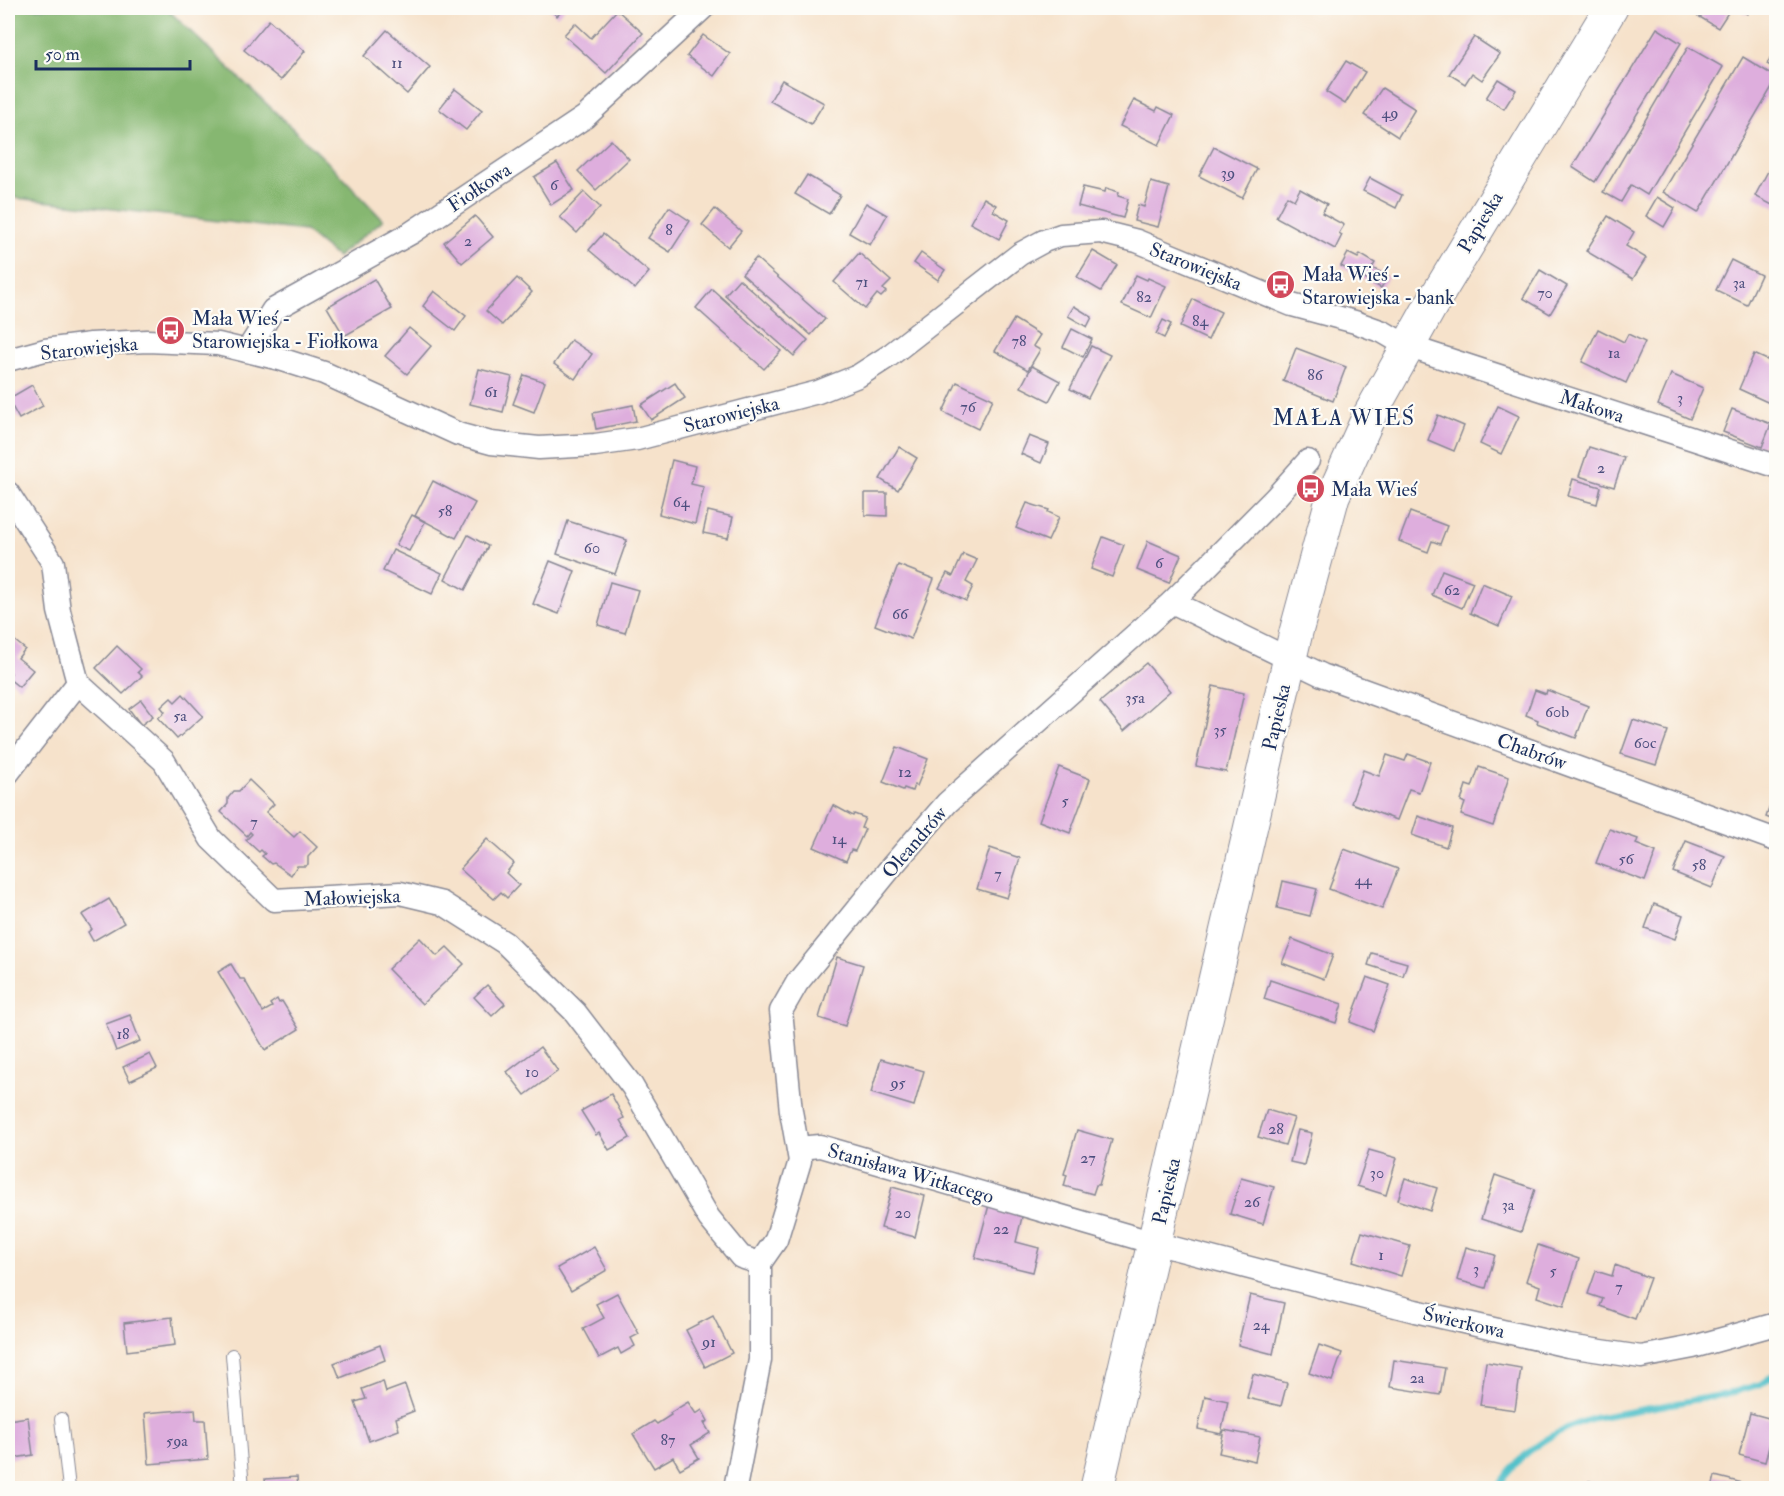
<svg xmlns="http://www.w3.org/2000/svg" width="1784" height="1496" viewBox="0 0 1784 1496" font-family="'IM FELL Double Pica',serif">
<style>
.forest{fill:#86b771;stroke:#507368;stroke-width:1.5}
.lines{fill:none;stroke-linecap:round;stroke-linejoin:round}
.stream{stroke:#53c1ca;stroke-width:6}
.building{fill:#deaedd}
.lane-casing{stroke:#888894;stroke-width:14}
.street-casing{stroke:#888894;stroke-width:25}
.secondary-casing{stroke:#888894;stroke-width:35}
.lane{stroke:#fff;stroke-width:12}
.street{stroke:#fff;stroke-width:22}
.secondary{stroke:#fff;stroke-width:33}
.labels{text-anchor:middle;stroke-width:4.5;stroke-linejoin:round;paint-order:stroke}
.number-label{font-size:16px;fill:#4c4f7e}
.street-label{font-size:20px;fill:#1b2f5e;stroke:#fdfcf7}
.poi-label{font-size:20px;fill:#1b2f5e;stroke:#fdfcf7;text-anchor:start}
.quarter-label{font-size:22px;letter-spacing:1.5px;fill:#1b2f5e;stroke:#fdfcf7}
</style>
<rect width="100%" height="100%" fill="#fdfcf7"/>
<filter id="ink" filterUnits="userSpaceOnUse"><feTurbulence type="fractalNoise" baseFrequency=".0167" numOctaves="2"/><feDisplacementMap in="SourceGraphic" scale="12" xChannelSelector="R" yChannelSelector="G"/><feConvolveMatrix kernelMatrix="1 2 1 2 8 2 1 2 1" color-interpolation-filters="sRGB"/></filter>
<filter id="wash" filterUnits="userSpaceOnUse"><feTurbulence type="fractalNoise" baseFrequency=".008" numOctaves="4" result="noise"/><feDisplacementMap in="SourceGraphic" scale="24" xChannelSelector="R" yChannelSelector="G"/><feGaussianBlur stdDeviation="1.35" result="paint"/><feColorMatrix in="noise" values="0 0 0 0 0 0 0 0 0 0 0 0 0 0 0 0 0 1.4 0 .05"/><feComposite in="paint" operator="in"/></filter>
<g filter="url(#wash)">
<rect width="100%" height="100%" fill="#f6e2cb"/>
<path class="forest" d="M8,8H166L336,170L383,220L337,257L305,231L8,197Z"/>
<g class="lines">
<path class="stream" d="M1497,1488C1520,1452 1554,1430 1594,1418L1727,1394L1761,1384L1776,1373"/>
</g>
<g id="blocks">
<g class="building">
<path d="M548,8H565L557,16Z"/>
<path d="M1696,8H1731L1718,28L1693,13Z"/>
<path d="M1738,8H1751L1747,14Z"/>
<path d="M617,10L643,33L606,73L564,35L575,23L591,38Z"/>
<path d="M269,20L305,51L281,80L244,50Z"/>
<path d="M1657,28L1681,43L1595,182L1572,167Z"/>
<path d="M387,30L430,67L407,94L364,56Z"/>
<path d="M703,35L730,54L714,76L687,56Z"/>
<path d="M1474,37L1500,54L1482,80L1472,73L1465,84L1449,74Z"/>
<path d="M1688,47L1723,67L1647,195L1631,185L1621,202L1603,192Z"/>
<path d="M1776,47V69L1767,64Z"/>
<path d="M1743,57L1776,77V80L1698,213L1663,192Z"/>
<path d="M1346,61L1365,72L1345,104L1326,92Z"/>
<path d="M1498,79L1516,90L1504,109L1486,98Z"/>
<path d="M782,80L824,103L811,124L770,101Z"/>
<path d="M1382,88L1415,109L1398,137L1364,115Z"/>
<path d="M455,89L482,110L466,130L439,109Z"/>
<path d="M1134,100L1156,111L1158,107L1174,115L1159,145L1120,126Z"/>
<path d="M611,140L629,159L596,190L578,171Z"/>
<path d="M1214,147L1257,169L1242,198L1199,176Z"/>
<path d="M1776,156V207L1755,196Z"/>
<path d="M557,163L574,190L551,205L534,177Z"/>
<path d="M807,175L840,195L829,214L795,194Z"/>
<path d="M1370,178L1402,195L1396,208L1363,191Z"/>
<path d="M1151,182L1169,187L1158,227L1134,221L1138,205L1144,207Z"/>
<path d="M1083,187L1105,192L1106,188L1119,192L1118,196L1128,199L1123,218L1078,206Z"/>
<path d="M1300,189L1327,204L1322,213L1344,225L1339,233L1342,235L1335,249L1276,217L1287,196L1294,200Z"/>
<path d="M584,192L600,207L577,233L560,217Z"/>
<path d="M1657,197L1675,208L1664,227L1646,216Z"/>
<path d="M984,198L996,205L993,211L1009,220L999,239L970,223Z"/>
<path d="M866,203L887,215L870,245L849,233Z"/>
<path d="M669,207L690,221L670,252L648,238Z"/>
<path d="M715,209L741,231L728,247L702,225Z"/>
<path d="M475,216L493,237L462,263L444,242Z"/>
<path d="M1608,216L1634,232L1626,246L1646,258L1633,279L1586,251Z"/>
<path d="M603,234L649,272L635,289L589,250Z"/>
<path d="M1093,251L1117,265L1101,291L1077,277Z"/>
<path d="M859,253L891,281L883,289L886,292L881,297L877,294L865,309L834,282Z"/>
<path d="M921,253L945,270L938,280L914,263Z"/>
<path d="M1348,253L1358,258L1360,254L1375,263L1372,268L1388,276L1381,288L1341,266Z"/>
<path d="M756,258L825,319L811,335L742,274Z"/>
<path d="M1731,260L1761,275L1747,305L1716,290Z"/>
<path d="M1540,270L1567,286L1550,314L1523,298Z"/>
<path d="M1136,275L1147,280L1148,278L1166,286L1151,318L1122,305Z"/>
<path d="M517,278L532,292L502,325L486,311Z"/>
<path d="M374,279L392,309L344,336L327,307Z"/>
<path d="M739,279L808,340L794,356L725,295Z"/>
<path d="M712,289L781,351L764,369L696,308Z"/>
<path d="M434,291L466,316L455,331L423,306Z"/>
<path d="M1193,299L1221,312L1208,340L1180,327Z"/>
<path d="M1074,306L1092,317L1087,327L1068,316Z"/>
<path d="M1014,319L1040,335L1033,346L1040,350L1028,370L995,351Z"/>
<path d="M1163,320L1171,324L1164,338L1156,334Z"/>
<path d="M409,328L431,346L407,374L385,356Z"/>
<path d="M1072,329L1092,339L1083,357L1063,347Z"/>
<path d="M1598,329L1624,342L1628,334L1645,342L1626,383L1582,362Z"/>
<path d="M571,340L592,354L575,379L554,364Z"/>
<path d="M1091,346L1110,355L1088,398L1070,389Z"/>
<path d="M1296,348L1346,367L1333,401L1283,381Z"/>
<path d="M1754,354L1776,364V406L1739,389Z"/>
<path d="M1032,366L1060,381L1049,401L1021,387Z"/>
<path d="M479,369L512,377L503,412L470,404Z"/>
<path d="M1671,374L1703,388L1690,419L1658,405Z"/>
<path d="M524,375L545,382L534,412L513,404Z"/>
<path d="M957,382L993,399L978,429L943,412Z"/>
<path d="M675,383L685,398L651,420L641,405Z"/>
<path d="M32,385L43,406L19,419L8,399Z"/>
<path d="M633,405L636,421L596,429L593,413Z"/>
<path d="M1498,406L1519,416L1501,454L1480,444Z"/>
<path d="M1732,409L1771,424L1762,447L1723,432Z"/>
<path d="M1438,415L1464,426L1454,451L1428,440Z"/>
<path d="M1029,436L1049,444L1041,463L1021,454Z"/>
<path d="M899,447L917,458L898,490L880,479Z"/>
<path d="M1589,447L1624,458L1614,487L1579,476Z"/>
<path d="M672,460L695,466L691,484L704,487L695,524L659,514Z"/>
<path d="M1573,479L1601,487L1597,504L1568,496Z"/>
<path d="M433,481L475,503L456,538L415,516Z"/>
<path d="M865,493H887V516L865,515Z"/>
<path d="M1027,503L1049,510L1048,512L1059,517L1048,541L1016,528Z"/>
<path d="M708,511L733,517L728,538L703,533Z"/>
<path d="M1410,512L1447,526L1440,544L1432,541L1428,552L1399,541Z"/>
<path d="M412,515L425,522L409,551L396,545Z"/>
<path d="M568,521L627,540L615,574L557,554Z"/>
<path d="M468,535L488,546L465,590L445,579Z"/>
<path d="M1103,537L1124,545L1112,577L1091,569Z"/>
<path d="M1148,541L1181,555L1169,583L1137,570Z"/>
<path d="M393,550L442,573L432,594L383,571Z"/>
<path d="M963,554L977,560L966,582L973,586L966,601L939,588L947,573L953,576Z"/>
<path d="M550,561L575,571L559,614L533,604Z"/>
<path d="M898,565L934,579L911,639L875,625Z"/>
<path d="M1442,570L1473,582L1462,608L1432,595Z"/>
<path d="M610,582L638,590L625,633L598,625Z"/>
<path d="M1482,583L1512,596L1499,626L1470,613Z"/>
<path d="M9,636L25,649L18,658L33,670L19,687L8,678L11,673L8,670V639Z"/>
<path d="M117,646L141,669L138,672L142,676L123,694L96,668Z"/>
<path d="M1146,663L1170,691L1124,731L1100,702Z"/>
<path d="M1213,686L1244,693L1226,772L1196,766Z"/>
<path d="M1535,690L1546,694L1547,690L1588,706L1576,738L1537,723L1538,720L1526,715Z"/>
<path d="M183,694L203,716L177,739L158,718L165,712L161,707L171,698L175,702Z"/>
<path d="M141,700L153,716L141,725L129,709Z"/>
<path d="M1633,720L1668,731L1656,765L1621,754Z"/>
<path d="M897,747L928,759L917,786L914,785L912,791L904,788L903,790L883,782Z"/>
<path d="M1408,754L1430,762L1419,792L1409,789L1397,820L1351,803L1363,770L1379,776L1387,755L1405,761Z"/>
<path d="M1059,767L1090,779L1070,833L1039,821Z"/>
<path d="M1479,767L1509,777L1493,826L1461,815L1465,803L1461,801L1466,785L1472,787Z"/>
<path d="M249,780L274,804L266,812L294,837L300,831L317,847L308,857V864L305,866H297L291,875L274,863L271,864L262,856L265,854L261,850L259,852L246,840L252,834L250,832L247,836L221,812L228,804V798L234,791H239Z"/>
<path d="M1776,789V821L1766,817Z"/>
<path d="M833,805L853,816L854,814L865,818L861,828L865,829L855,851L851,850L846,861L814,847Z"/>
<path d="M1418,816L1452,828L1446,847L1412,835Z"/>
<path d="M1609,829L1638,839L1636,844L1656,852L1645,881L1596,863Z"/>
<path d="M487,839L514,863L506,873L519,885L507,898L501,892L494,899L460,869Z"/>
<path d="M1686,841L1725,856L1712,888L1673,872Z"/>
<path d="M990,848L1020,858L1007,898L977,889Z"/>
<path d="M1344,849L1398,869L1382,909L1329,889Z"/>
<path d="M1283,881L1317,889L1310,916L1277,908Z"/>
<path d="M109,899L124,923L93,941L88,932L92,929L82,915Z"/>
<path d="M1654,904L1683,915L1675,939L1645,928Z"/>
<path d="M420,938L437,956L447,947L464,964L422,1004L388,969Z"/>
<path d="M1292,939L1333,955L1324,979L1282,963Z"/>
<path d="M1372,953L1407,963L1403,976L1368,965Z"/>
<path d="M837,957L863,965L845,1026L819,1018Z"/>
<path d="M231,964L240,979H244L263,1012L272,1007L270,1004L277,999L279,1003L282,1001L299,1029L265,1050L218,972Z"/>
<path d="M1367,977L1390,985L1373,1031L1350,1022Z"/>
<path d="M1270,980L1342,1004L1336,1023L1264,999Z"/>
<path d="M487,985L505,1004L492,1016L474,997Z"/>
<path d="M130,1015L140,1041L116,1051L106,1024Z"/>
<path d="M540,1047L558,1071L525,1095L507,1072Z"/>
<path d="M150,1054L157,1068L130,1081L123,1067Z"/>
<path d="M881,1059L924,1071L914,1106L871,1093Z"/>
<path d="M611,1094L624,1118L620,1120L630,1138L609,1150L599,1133L596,1135L581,1111Z"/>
<path d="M1267,1110L1294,1118L1285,1145L1258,1137Z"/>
<path d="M1077,1130L1112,1140L1099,1185H1096L1093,1194L1064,1186L1067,1175L1064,1174Z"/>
<path d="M1298,1130L1312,1133L1304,1165L1290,1162Z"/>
<path d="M1369,1150L1397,1158L1386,1195L1357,1186Z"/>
<path d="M1495,1175L1535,1189L1521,1232L1481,1219Z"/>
<path d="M1241,1178L1274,1187L1263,1224L1230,1214Z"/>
<path d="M1405,1178L1437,1188L1430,1211L1398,1200Z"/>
<path d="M892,1187L925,1196L915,1237L881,1228Z"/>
<path d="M989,1205L1023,1213L1016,1242L1039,1248L1033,1272L975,1258Z"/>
<path d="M1362,1232L1410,1246L1401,1276L1353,1261Z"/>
<path d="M1538,1245L1579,1259L1564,1306L1537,1297L1540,1286L1526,1281Z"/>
<path d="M594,1247L607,1270L571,1291L557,1268Z"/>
<path d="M1466,1247L1495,1255L1486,1288L1457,1280Z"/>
<path d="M1615,1265L1650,1278L1635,1319L1600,1306L1603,1299L1588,1294L1596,1271L1612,1276Z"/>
<path d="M617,1293L639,1334L631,1338L635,1346L621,1354L618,1348L599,1358L583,1329L604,1318L596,1304Z"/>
<path d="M1250,1295L1284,1303L1273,1354L1238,1345Z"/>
<path d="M713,1316L732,1353L705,1367L686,1330Z"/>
<path d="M172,1317L175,1345L127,1351L124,1323Z"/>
<path d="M380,1345L385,1360L340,1378L334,1363Z"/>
<path d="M1319,1345L1342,1353L1332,1381L1309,1373Z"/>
<path d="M1394,1360L1445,1368L1440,1395L1390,1387Z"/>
<path d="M1486,1362L1521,1368L1515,1410L1480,1405Z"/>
<path d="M1253,1374L1287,1383L1281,1406L1247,1398Z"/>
<path d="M383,1381L386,1392L405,1385L414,1411L396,1418L399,1430L369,1441L355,1402L366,1399L362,1389Z"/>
<path d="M1205,1396L1228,1401L1221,1434L1198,1429Z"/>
<path d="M688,1402L696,1414L702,1410L708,1421L704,1423L710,1433L691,1445L699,1458L680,1469L673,1457L654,1468L633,1434L654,1421L657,1424L671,1415L670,1413Z"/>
<path d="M195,1409L196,1420H205L208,1459L149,1464L145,1413Z"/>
<path d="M1750,1413L1776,1420L1765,1462L1739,1455Z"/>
<path d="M28,1417L33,1455L8,1459V1420Z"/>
<path d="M1224,1430L1260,1437L1255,1461L1219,1453Z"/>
<path d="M1715,1476L1762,1488H1712Z"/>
<path d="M297,1477L298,1488H266L265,1479Z"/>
<path d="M1589,1481L1608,1486V1488H1587Z"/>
</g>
</g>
</g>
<g filter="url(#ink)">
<use href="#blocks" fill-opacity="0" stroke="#888894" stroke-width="1.5"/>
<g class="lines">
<defs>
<g id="lane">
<path d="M232,1355L243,1488"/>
<path d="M61,1419L69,1488"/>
</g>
<g id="street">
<path d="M247,351L273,310L411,233L585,117L703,8"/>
<path d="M8,360L45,350L91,344L147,341L218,344L280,359L324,373L458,434L491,443L539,448L595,445L637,439L818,392L858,376L889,356L1020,254L1044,241L1061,235L1101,232L1137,241L1292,305L1355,322L1383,332L1407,346L1776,466"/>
<path d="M8,493L53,563L59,611L78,683L164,761L211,839L274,900L400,893L442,903L505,943L575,1012L632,1086L709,1218L741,1257L760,1263"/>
<path d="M1172,602L1322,675L1776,840"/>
<path d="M8,773L78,683"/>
<path d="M798,1148L820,1146L1154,1243L1415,1311L1568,1346L1641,1357L1693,1347L1776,1324"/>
<path d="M735,1488L760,1360V1263L776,1240L800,1161L791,1111L781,1011L797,983L893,865L947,803L1172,602L1275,498L1308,461"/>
</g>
<path id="secondary" d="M1097,1488L1296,632L1333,496L1369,416L1430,307L1611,8"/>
</defs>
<use href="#lane" class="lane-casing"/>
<use href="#street" class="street-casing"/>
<use href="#secondary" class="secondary-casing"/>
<use href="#lane" class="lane"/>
<use href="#street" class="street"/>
<use href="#secondary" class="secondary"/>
</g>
</g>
<defs>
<symbol id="bus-disc" viewBox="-11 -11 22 22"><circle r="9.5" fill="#d1495b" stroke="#fdfcf7"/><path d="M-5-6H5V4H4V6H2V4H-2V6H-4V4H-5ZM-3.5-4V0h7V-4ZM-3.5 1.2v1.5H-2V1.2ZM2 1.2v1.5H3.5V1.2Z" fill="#fff"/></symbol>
</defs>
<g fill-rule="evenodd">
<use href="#bus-disc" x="1264" y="268" width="33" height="33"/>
<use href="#bus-disc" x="154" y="314" width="33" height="33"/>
<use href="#bus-disc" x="1294" y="472" width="33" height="33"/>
</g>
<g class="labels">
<g class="number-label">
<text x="397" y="68">11</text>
<text x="1390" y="118">49</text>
<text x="1228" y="178">39</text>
<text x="554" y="190">6</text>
<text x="669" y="235">8</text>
<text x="468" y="246">2</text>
<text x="862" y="287">71</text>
<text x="1739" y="288">3a</text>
<text x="1545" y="298">70</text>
<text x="1144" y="302">82</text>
<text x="1200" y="326">84</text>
<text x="1019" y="346">78</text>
<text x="1614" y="358">1a</text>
<text x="1315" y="380">86</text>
<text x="491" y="397">61</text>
<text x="1680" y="403">3</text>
<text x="968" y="412">76</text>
<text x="1601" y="473">2</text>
<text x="681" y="507">64</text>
<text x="445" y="516">58</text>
<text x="592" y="553">60</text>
<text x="1159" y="568">6</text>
<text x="1452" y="595">62</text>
<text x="900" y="619">66</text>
<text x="1135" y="703">35a</text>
<text x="1557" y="717">60b</text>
<text x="180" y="721">5a</text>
<text x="1220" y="735">35</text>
<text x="1645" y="748">60c</text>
<text x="905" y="777">12</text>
<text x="1065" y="806">5</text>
<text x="254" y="827">7</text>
<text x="839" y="844">14</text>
<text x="1626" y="864">56</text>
<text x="1699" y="870">58</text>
<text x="998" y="879">7</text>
<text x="1363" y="885">44</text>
<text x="123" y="1039">18</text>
<text x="532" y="1077">10</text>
<text x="898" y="1088">95</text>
<text x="1276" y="1134">28</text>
<text x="1088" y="1163">27</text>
<text x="1377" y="1178">30</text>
<text x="1252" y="1207">26</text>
<text x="1508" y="1210">3a</text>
<text x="903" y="1218">20</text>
<text x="1001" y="1234">22</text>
<text x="1381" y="1260">1</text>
<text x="1476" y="1274">3</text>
<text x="1553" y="1276">5</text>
<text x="1619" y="1292">7</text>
<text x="1261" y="1330">24</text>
<text x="709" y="1347">91</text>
<text x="1417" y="1383">2a</text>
<text x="668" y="1445">87</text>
<text x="177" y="1446">59a</text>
</g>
<g class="street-label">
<text transform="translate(479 187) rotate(-34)" y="7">Fiołkowa</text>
<text transform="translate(1480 222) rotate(-59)" y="7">Papieska</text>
<text transform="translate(1196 266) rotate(22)" y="7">Starowiejska</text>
<text transform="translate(89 348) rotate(-6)" y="7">Starowiejska</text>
<text transform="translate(1592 406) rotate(18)" y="7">Makowa</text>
<text transform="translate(731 414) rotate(-14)" y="7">Starowiejska</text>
<text transform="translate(1276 717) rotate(-77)" y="7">Papieska</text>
<text transform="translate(1532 751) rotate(20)" y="7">Chabrów</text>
<text transform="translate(914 842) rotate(-49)" y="7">Oleandrów</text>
<text transform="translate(352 897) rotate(-2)" y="7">Małowiejska</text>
<text transform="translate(911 1173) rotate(16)" y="7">Stanisława Witkacego</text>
<text transform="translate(1166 1191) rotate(-77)" y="7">Papieska</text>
<text transform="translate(1464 1322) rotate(13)" y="7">Świerkowa</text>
</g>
<g class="poi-label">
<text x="1302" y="281">Mała Wieś -<tspan x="1302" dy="23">Starowiejska - bank</tspan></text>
<text x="192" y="325">Mała Wieś -<tspan x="192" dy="23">Starowiejska - Fiołkowa</tspan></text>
<text x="1331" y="496">Mała Wieś</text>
</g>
<g class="quarter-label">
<text x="1344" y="425">MAŁA WIEŚ</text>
</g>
</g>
<rect width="1784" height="1496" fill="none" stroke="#fdfcf7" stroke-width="30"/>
<path d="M36 60v9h154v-9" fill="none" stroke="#1b2f5e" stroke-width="3"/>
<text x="45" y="60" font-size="18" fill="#1b2f5e" stroke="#fdfcf7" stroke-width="4.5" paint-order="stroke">50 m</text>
</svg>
